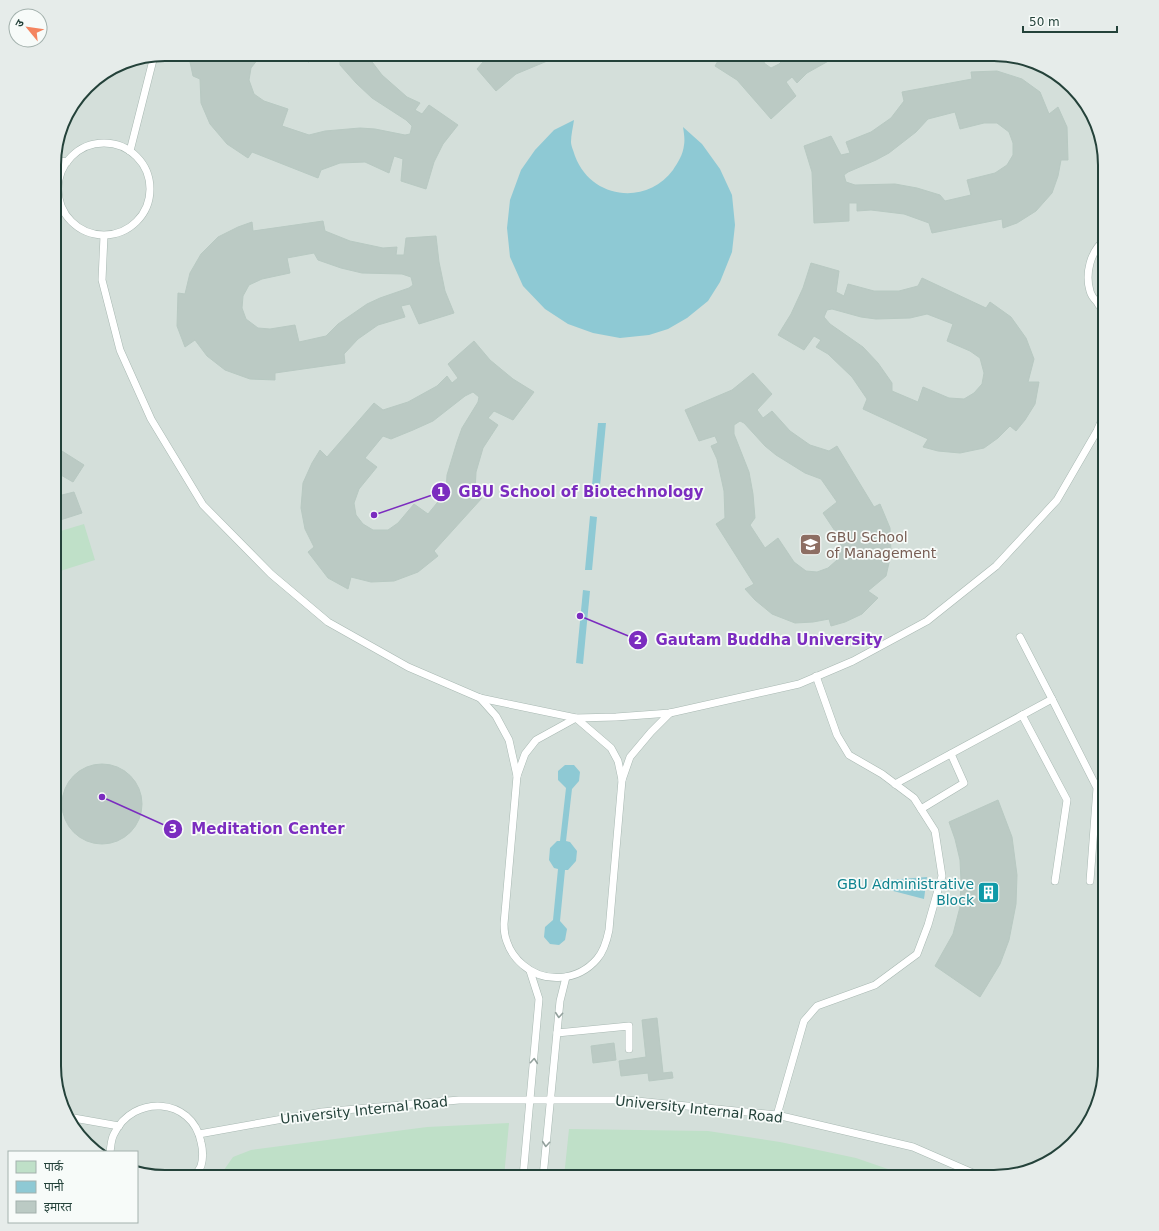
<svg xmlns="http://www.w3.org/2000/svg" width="1159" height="1231" viewBox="0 0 1159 1231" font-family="'DejaVu Sans','Noto Sans Devanagari',sans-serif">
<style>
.built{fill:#d4dfda}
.green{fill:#bfe0c8}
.water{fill:#8ec9d4}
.building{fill:#bbcac4;stroke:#b8c9c2;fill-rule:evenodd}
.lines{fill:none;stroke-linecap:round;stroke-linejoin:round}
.service-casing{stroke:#a8b8b2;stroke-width:8}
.service{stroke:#fff;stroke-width:7}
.oneway{stroke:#92a09c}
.labels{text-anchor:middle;stroke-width:3.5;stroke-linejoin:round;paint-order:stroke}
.education-label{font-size:14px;fill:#785e54;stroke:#f7fbf9;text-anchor:start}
.culture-label{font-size:14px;fill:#0d838f;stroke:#f7fbf9;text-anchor:end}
.street-label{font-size:14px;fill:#24423a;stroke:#f7fbf9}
.rim{fill:none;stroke:#24423a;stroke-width:2}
.leader{fill:none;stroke:#7b2cbf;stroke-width:1.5}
.callout-dot{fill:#7b2cbf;stroke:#f7fbf9;stroke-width:1.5}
.mark-label{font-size:12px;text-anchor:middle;font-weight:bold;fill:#fff}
.callout-label{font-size:15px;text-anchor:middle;font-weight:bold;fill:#7b2cbf;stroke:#f7fbf9;stroke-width:3.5;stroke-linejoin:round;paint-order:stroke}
</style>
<rect width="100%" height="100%" fill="#e6efeb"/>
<path class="built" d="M165,54H1001L1043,66L1082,97L1099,129L1105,164V1067L1093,1115L1062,1154L1030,1171L995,1177H164L137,1171V1152H99L77,1134L60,1102L54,1067V157L65,116L92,82L123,62Z"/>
<g class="green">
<path d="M84,524L95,560L54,573V533Z"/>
<path d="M509,1123L504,1177H219L233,1157L251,1150L427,1127Z"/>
<path d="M569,1129L708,1131L780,1142L856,1158L911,1177H564Z"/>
</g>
<g class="water">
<path d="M574,120C573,127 571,135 571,142C571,146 574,152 575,156C591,199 646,206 673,170C678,162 683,155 684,145C685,140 684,133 683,127L702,144L720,169L732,195L735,225L732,252L720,282L708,301L687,318L668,329L649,335L620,338L593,333L568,324L545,309L523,286L510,257L507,228L510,200L521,170L535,150L554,130Z"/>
<path d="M598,423H606L599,496H591Z"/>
<path d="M590,516L597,517L592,570H585Z"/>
<path d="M583,590L590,591L583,664L576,663Z"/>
<path d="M565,765H574L580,772L579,781L572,789L566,841L570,842L577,851L576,861L568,870H565L560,921L567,929L565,940L559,945L550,944L544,937L545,927L553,920L558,869L554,868L549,860L550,848L557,841H560L566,788L558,780V771Z"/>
<path d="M927,877L924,899L874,886L875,881Z"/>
</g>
<g class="building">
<path d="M195,54H265L258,59L251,68L249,80L254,94L264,101L288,109L282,126L309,135L325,131L360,128L375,129L405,135L410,134L412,126L406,120L372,98L356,83L340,65V56L334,54H366L382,75L407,97L420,103L415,110L422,114L429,105L458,125L443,144L434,162L426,189L401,181L403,159L394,156L389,173L365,162L340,163L321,170L318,178L252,152L248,158L227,144L210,124L201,103L200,79L193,76L190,62Z"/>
<path d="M286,54H312L309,62Z"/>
<path d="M490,54H564L516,74L496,91L477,69Z"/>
<path d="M722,54H767L764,63L771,68L779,64L789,54H841L807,73L797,83L792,77L786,82L796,96L771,119L737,80L715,66Z"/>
<path d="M997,71L1022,79L1040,92L1049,114L1058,107L1067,127L1068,160H1061L1058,176L1052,193L1036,211L1017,223L1003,228L1002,219L932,233L929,223L904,214L871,210L857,211V203H849V221L814,223L812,172L804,146L831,136L841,155L850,153L846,142L871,132L891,118L904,101L902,92L972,79L971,72ZM955,112L960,129L984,123H997L1009,132L1013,143V155L1007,165L995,173L967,180L971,195L945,201L940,195L917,188L895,184L855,185L846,182L844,175L848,172L876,160L889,153L916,132L928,119Z"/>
<path d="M323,221L325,231L350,241L383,248L397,247L396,255H404L406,238L436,236L439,262L445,291L454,313L419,324L410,304L401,306L405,317L378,325L358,339L344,354L345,363L275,373V380L250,379L225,370L207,356L195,340L185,347L177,326L178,293L185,294L190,273L201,254L218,237L238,227L252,222L253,231ZM314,253L318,260L341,268L362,273L402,274L411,277L413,285L409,288L380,298L367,304L338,324L326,336L299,342L295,325L270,329L258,328L246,319L242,308L243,296L249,285L262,279L290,273L287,258Z"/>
<path d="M811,263L839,271L836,292L844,296L848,284L874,291H899L918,286L922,278L986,308L990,302L1011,317L1026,338L1034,359L1028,382H1039L1035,404L1025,420L1016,431L1010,426L998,438L984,448L960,453L938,451L923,447L928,439L863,409L867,399L852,377L828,354L816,347L821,340L814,336L804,350L778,335L791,314L803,288ZM832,309L861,317L876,319L910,318L927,314L953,324L947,341L970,351L980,358L984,373L982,384L974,393L964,399L949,398L923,387L918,402L892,391V383L878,363L863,347L830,324L824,317L827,310Z"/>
<path d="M474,341L490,360L513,379L534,392L513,420L494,411L488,418L498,425L483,448L476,472L475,492L482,498L434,551L438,556L418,572L394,581L371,582L351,577L348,589L328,578L308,552L314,547L305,529L301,508L303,483L312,463L320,450L327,457L374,403L383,410L408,402L437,386L447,376L452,383L458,378L448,364ZM473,392L479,397L478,402L462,428L457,442L447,475L446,492L428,514L414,504L398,523L388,530H373L363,524L356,515L354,503L359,489L377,467L365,458L383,436L391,439L413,430L433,421L465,396Z"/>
<path d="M753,373L772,394L757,410L763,418L772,411L790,431L810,445L829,451L837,446L874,507L880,504L890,528L891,554L886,576L868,591L878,598L862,614L845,622L831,626L829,619L813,622L795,623L772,614L755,600L745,589L754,584L716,524L725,518L724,491L717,459L711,446L718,443L715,436L699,441L685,410L732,390ZM740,421L744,423L765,446L776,455L805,473L821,479L837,502L823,513L837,534L841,546L837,560L828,568L817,572L806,571L794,562L778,538L765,548L750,525L755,518L753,494L749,472L734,434V425Z"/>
<path d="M54,446L84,465L73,482L54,471Z"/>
<path d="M74,492L82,513L54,522V497Z"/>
<circle cx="102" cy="804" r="40"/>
<path d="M998,800L1012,837L1017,875L1016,904L1009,940L1000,964L980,997L935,966L953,934L960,907L961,881L960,860L955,839L949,822Z"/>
<path d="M657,1018L663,1073L672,1072L673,1078L649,1081L648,1073L621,1076L619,1061L646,1057L642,1020Z"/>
<path d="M614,1043L616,1060L593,1063L591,1046Z"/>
</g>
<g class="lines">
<defs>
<g id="service">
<circle cx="104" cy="189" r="46"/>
<path d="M130,151L154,56"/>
<path d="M54,160L67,162"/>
<path d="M104,236L102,280L120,350L151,419L203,505L271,574L328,622L408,667L480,698L576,718L616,717L670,713L799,684L853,661L927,621L996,566L1057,500L1097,431L1105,413"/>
<path d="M1105,240C1090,251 1085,274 1090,291C1091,295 1094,299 1097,302C1099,306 1101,309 1105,311"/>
<path d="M1020,637L1052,699"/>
<path d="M480,698L496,716L509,740L517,776"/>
<path d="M1022,715L1067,800L1055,881"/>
<path d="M576,718L611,748L618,761L622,780L609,930C607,940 604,951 597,959C578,981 545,984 523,965C516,959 510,951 507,942C505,937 504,930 504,924L517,776L525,754L536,740Z"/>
<path d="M622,780L630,757L651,732L670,713"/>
<path d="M895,784L1052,699L1097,788L1090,881"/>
<path d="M921,809L964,783L951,754"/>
<path d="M557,1033L629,1026V1049"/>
<path d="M777,1115L804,1021L817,1006L875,985L917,954L928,925L942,876L935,831L914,798L882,774L849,755L837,735L816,676"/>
<path d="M68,1117L119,1126"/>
<path d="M199,1134L322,1112L459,1100H627L777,1115L913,1147L982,1177"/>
<path d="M110,1152C111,1146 111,1139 114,1134C133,1094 192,1097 201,1142C203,1150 203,1159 201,1166C199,1170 196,1174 194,1177"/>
<path d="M523,1177L539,999L530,971"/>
<path d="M543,1177L560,1001L566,977"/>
</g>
</defs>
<use href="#service" class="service-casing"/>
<use href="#service" class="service"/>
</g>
<defs><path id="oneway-chevron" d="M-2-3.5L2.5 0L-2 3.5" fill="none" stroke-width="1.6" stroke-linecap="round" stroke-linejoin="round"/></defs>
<g class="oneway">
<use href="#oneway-chevron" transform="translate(559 1015) rotate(95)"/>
<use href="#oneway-chevron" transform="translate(534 1061) rotate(-85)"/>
<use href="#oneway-chevron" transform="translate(546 1144) rotate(95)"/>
</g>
<defs>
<symbol id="school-square" viewBox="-11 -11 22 22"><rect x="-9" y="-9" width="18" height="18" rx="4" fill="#8d6e63" stroke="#f7fbf9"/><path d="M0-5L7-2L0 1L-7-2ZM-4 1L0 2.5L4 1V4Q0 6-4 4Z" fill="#fff"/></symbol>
<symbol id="building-square" viewBox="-11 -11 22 22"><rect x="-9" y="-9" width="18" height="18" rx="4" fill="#0f9aa8" stroke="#f7fbf9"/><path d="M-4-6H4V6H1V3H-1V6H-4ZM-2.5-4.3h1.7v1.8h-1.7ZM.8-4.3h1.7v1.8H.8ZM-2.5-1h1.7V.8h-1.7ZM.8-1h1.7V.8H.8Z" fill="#fff"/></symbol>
</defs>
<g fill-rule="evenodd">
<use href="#school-square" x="798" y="532" width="25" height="25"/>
<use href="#building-square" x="976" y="880" width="25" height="25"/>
</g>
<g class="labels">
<g class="education-label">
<text x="826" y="542">GBU School<tspan x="826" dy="16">of Management</tspan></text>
</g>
<g class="culture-label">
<text x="974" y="889">GBU Administrative<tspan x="974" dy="16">Block</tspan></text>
</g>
<g class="street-label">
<text transform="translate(699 1109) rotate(6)" y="5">University Internal Road</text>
<text transform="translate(364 1110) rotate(-6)" y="5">University Internal Road</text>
</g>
</g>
<path d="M0 0H1159V1231H0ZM165 61H994A104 104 0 0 1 1098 165V1066A104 104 0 0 1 994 1170H165A104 104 0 0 1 61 1066V165A104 104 0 0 1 165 61Z" fill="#e6ecea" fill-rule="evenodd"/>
<path class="rim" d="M165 61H994A104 104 0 0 1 1098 165V1066A104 104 0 0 1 994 1170H165A104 104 0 0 1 61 1066V165A104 104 0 0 1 165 61Z"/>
<path class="leader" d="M374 515L441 492M580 616L638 640M102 797L173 829"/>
<g class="callout-dot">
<circle cx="374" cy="515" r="4"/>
<circle cx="580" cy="616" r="4"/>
<circle cx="102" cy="797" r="4"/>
<circle cx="441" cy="492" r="10"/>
<circle cx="638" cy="640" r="10"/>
<circle cx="173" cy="829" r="10"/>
</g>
<g class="mark-label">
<text x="441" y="496">1</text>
<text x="638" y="644">2</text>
<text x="173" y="833">3</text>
</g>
<g class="callout-label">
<text x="581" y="497">GBU School of Biotechnology</text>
<text x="769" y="645">Gautam Buddha University</text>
<text x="268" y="834">Meditation Center</text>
</g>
<rect x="8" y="1151" width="130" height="72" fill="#f7fbf9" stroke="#a3b1ad"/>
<rect x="16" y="1161" width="20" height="12" fill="#bfe0c8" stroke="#a3b1ad"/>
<text x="44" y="1171" font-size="12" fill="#24423a">पार्क</text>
<rect x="16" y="1181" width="20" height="12" fill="#8ec9d4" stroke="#a3b1ad"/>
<text x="44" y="1191" font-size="12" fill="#24423a">पानी</text>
<rect x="16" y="1201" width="20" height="12" fill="#bbcac4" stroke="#a3b1ad"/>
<text x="44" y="1211" font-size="12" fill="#24423a">इमारत</text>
<g transform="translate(28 28) rotate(299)"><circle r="19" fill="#f7fbf9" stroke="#a3b1ad"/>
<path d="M0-3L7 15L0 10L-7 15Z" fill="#f4845f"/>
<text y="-6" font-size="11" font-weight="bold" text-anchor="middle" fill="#24423a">उ</text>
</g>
<path d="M1023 26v6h94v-6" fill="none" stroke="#24423a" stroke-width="2"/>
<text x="1029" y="26" font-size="12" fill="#24423a" stroke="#f7fbf9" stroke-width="3" paint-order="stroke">50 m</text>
</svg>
